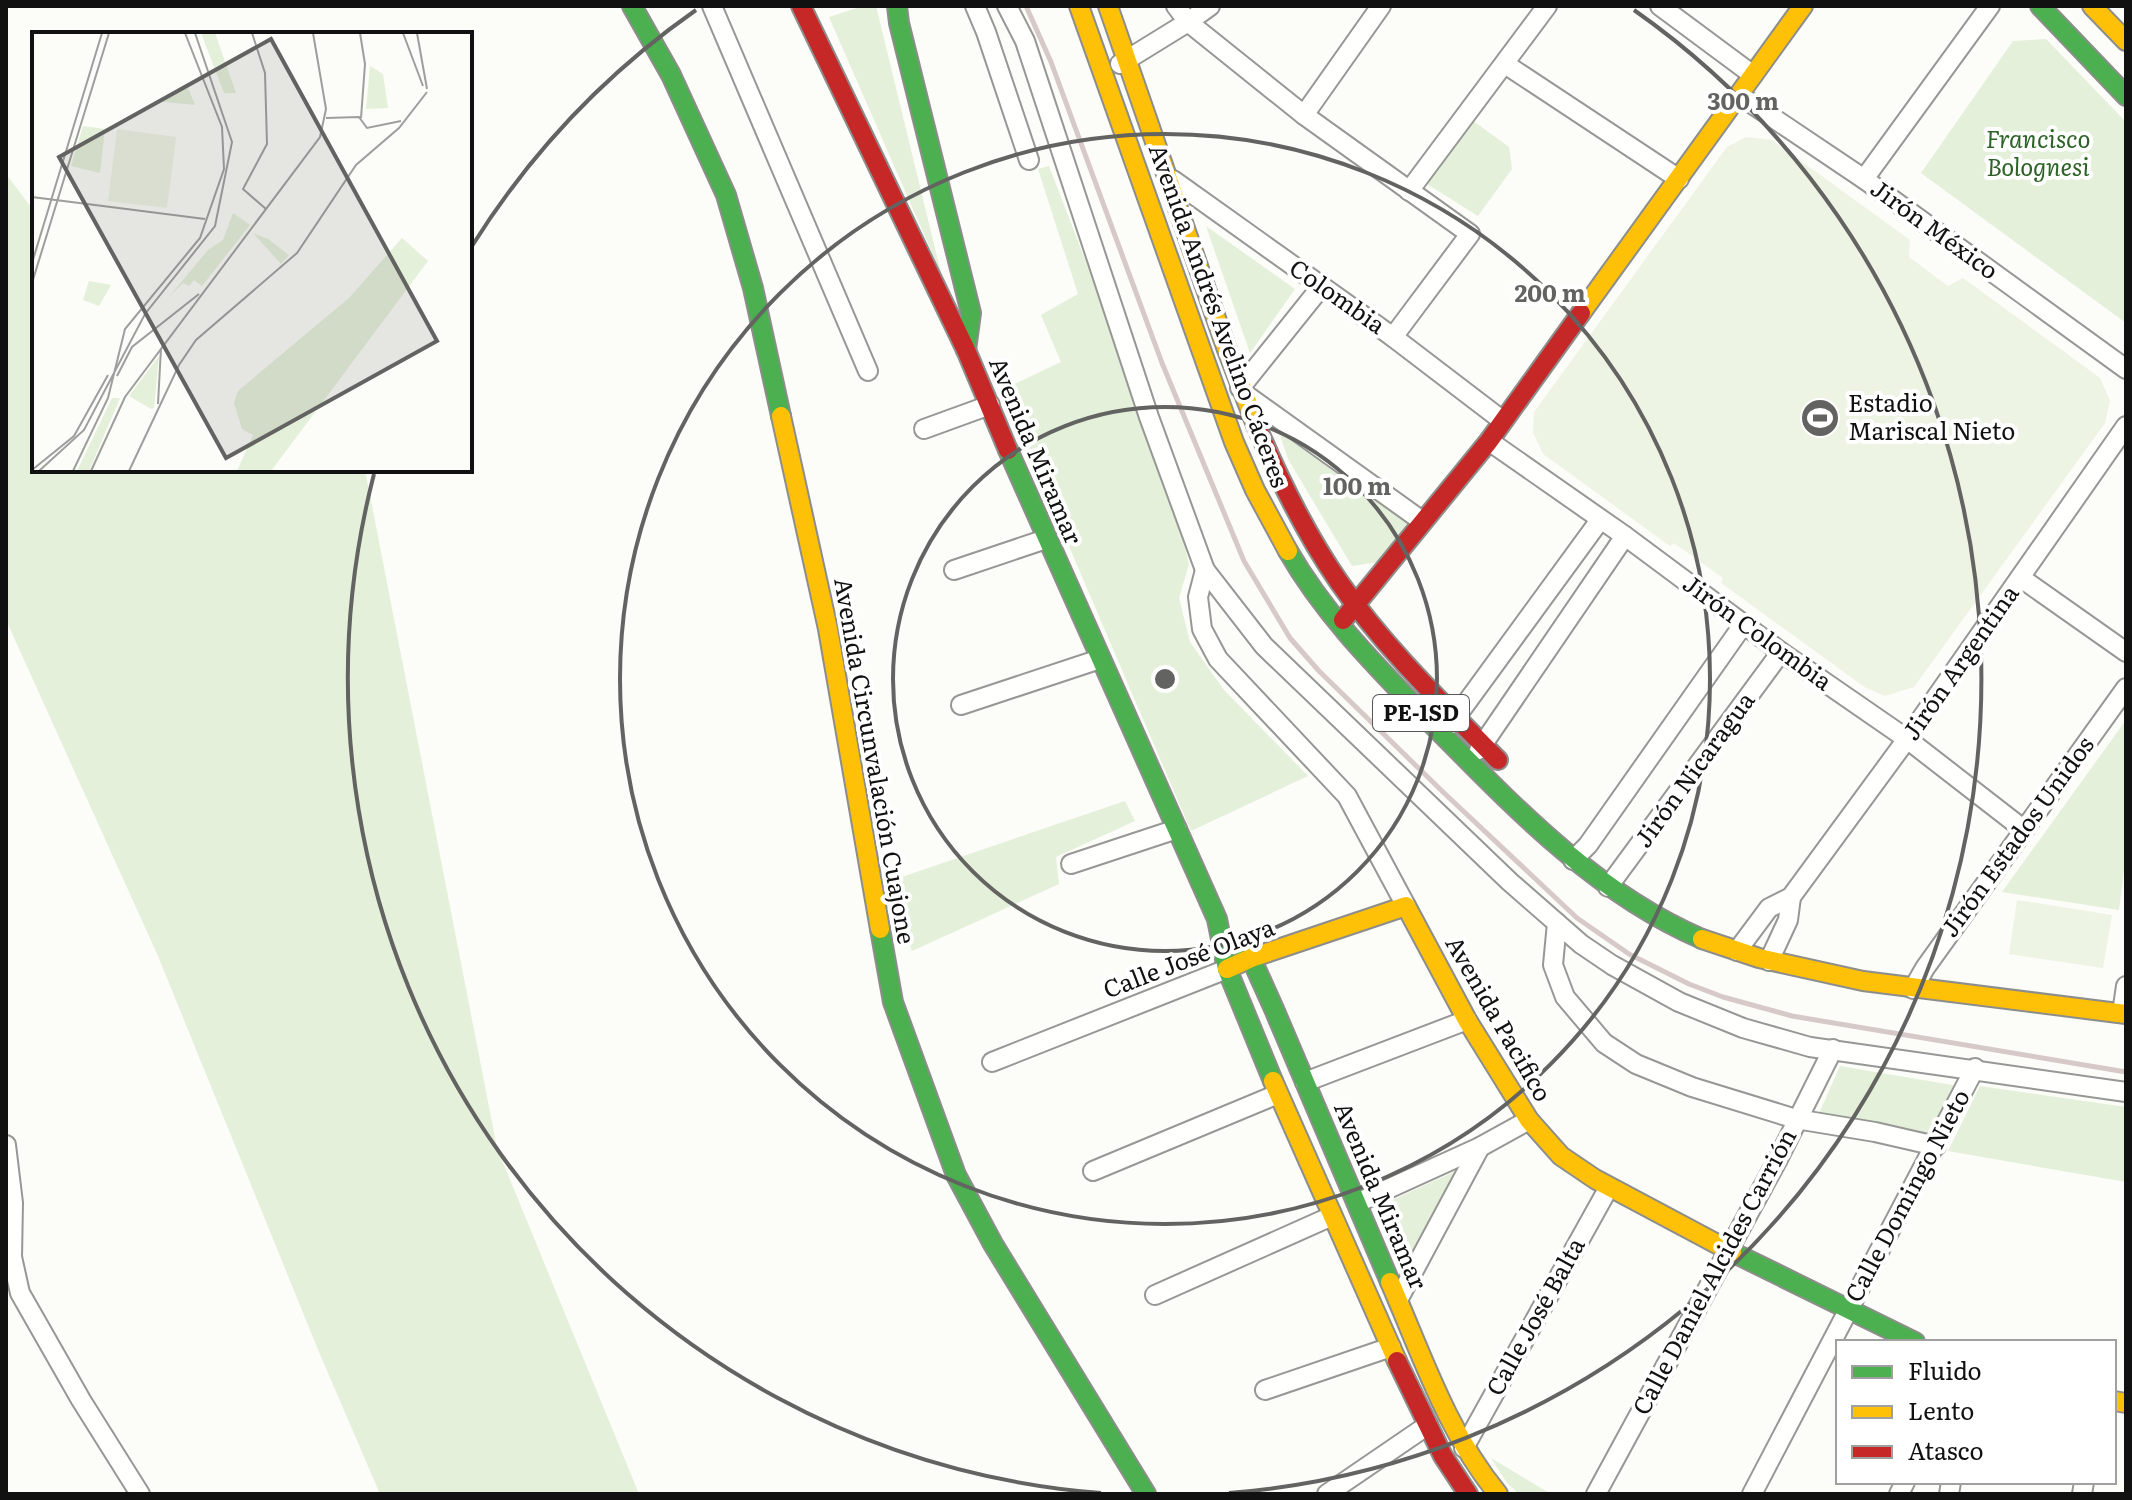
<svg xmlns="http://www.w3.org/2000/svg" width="2132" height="1500" viewBox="0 0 2132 1500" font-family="Literata,serif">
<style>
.green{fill:#e4f0da}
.pitch{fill:#eef4e4}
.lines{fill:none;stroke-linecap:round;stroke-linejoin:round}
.street-casing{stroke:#979795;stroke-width:22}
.fast-casing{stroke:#8d8d8c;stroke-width:22}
.slow-casing{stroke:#8d8d8c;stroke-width:22}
.jam-casing{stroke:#8d8d8c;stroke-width:22}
.street{stroke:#fffffe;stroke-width:18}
.fast{stroke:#4caf50;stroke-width:18}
.slow{stroke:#ffc107;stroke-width:18}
.jam{stroke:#c62828;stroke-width:18}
.rail{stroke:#d7c9c8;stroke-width:5}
.ring{fill:none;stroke:#636362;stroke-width:4}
.labels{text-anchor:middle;stroke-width:8;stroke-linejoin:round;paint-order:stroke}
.shield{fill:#fff;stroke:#585858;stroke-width:2}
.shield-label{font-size:22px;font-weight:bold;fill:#111}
.park-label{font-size:24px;font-style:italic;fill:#2d6327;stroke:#fff}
.street-label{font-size:24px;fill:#111;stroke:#fff}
.poi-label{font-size:24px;fill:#111;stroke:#fff;text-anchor:start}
.inset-road{fill:none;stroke:#9e9e9c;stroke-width:2}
.view{fill:#636362;fill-opacity:0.15;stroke:#636362;stroke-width:4}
.inset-edge{fill:none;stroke:#111;stroke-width:4}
.centre{fill:#636362;stroke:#fff;stroke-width:4}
.ring-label{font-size:24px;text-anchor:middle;font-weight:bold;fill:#636362;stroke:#fff;stroke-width:8;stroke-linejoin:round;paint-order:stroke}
</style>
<rect width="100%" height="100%" fill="#fcfcf8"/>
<g class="green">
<path d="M863,6H876L941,273L829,17Z"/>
<path d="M2046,39L2126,122V323L1921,173L2013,41Z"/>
<path d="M1469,118L1509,147L1512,169L1478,216L1424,182Z"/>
<path d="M1049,166L1096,288L1180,527L1189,564L1179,598L1190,642L1224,690L1308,776L1191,831L1002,390L1061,362L1041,315L1078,294L1038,169Z"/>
<path d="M6,174L34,211V470H365L497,1148L639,1494H380L319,1352L158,956L6,620Z"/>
<path d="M1206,226L1295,289L1250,353Z"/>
<path d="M1279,432L1407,523L1379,562L1352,566L1288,459Z"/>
<path d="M2126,720V855L2119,910L2002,892Z"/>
<path d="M1125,801L1135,821L1056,857L1059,884L912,951L887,882Z"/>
<path d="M1840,1066L1958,1086L1933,1134L1818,1116Z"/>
<path d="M1980,1086L2126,1107V1182L1948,1151Z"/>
<path d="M1454,1172L1459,1176L1414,1263L1408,1262L1385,1210L1386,1203Z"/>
<path d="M1491,1458L1551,1494H1519L1507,1483Z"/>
</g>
<g class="pitch">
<path d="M1746,137L1772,140L1910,240L1909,257L1948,286L1963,278L2100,378L2110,401L2105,423L1914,687L1885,696L1866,688L1721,583L1723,578L1674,543L1670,546L1543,454L1533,432L1534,412L1727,147Z"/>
<path d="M2017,900L2112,915L2103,968L2009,954Z"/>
</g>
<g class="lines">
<defs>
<g id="street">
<path d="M712,6L868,371"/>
<path d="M975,6L986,32L1029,160"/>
<path d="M1007,6L1025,41L1149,417L1205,570L1264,646L1510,882L1581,944L1612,965L1679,1002L1743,1028L1810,1047L2126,1092"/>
<path d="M1176,6L1188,22L1210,6"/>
<path d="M1660,6L1753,75"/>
<path d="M1120,64L1188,22L1304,115L1470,234L1393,337"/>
<path d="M1505,64L1679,179"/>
<path d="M1739,95L1864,179L2126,369"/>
<path d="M1304,115L1381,6"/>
<path d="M1864,179L1990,6"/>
<path d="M1173,180L1393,337L1503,421"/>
<path d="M1409,191L1547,6"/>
<path d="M1240,388L1321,287"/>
<path d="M1249,397L1422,521"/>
<path d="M924,429L990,405"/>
<path d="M1489,441L1625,536L1781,652L1907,739L2023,829"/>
<path d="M954,570L1046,539"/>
<path d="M1205,570L1198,597L1202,629L1218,659L1347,796L1406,906"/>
<path d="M2021,578L2126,652"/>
<path d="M961,705L1100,659"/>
<path d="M1451,724L1600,520"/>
<path d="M1479,750L1625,536"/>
<path d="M1573,860L1588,845L1743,625"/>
<path d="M1071,864L1177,829"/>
<path d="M1608,887L1781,652"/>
<path d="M1557,923L1553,965L1565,997L1604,1043L1636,1064L1692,1087L1796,1119L1875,1132L1936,1146"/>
<path d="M1737,951L1769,908L1791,897L1907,739L2126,426"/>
<path d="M1769,961L1788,920L1791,897"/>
<path d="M1913,989L1925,968L2126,688"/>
<path d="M2122,1013L2126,986"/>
<path d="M992,1062L1227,969"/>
<path d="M1305,1082L1467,1020"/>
<path d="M6,1145L13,1203L12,1257L20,1293L81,1400L140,1494"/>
<path d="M1093,1171L1278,1094"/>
<path d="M1357,1203L1480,1147L1529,1120"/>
<path d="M1155,1295L1332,1216"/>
<path d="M1398,1300L1480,1147"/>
<path d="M1265,1390L1391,1347"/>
<path d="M1464,1448L1609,1187"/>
<path d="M1327,1494L1428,1425"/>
<path d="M1596,1494L1777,1161L1833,1049"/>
<path d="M1752,1494L1975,1068"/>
<path d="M1899,1494L1905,1482"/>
<path d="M1949,1494L1951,1482"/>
<path d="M2082,1494L2084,1482"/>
</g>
<g id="fast">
<path d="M632,6L671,75L726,195L753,288L781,416"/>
<path d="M897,6L899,23L971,313L966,350"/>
<path d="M2040,6L2126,96"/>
<path d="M1008,450L1217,919L1227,969L1273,1081"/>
<path d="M1288,551C1326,617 1379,669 1432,724C1513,806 1595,893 1702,939"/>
<path d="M880,929L893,1002L956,1175L993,1244L1146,1494"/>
<path d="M1240,945L1251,958L1274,1009L1390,1282"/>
<path d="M1732,1252L1915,1342"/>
</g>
<g id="slow">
<path d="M1079,6L1234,442L1255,490L1288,551"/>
<path d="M1108,6L1226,347L1256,425"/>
<path d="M2092,6L2126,41"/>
<path d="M1581,313L1803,6"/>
<path d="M781,416L828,629L880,929"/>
<path d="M1702,939L1759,958L1863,981L2126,1014"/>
<path d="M1227,969L1251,958L1406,906L1467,1020L1529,1120L1561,1156L1595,1179L1732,1252"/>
<path d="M1273,1081L1397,1361"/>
<path d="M1390,1282C1422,1355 1447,1432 1498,1494"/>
<path d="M2114,1401L2126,1403"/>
</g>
<g id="jam">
<path d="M801,6L966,350L1008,450"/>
<path d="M1256,425C1279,479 1305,533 1339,582C1384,647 1442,703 1498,760"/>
<path d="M1343,620L1489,441L1581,313"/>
<path d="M1397,1361L1443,1456L1468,1494"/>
</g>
</defs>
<use href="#street" class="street-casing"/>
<use href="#fast" class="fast-casing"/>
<use href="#slow" class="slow-casing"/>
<use href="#jam" class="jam-casing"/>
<use href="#street" class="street"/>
<use href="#fast" class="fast"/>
<use href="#slow" class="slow"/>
<use href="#jam" class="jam"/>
<path class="rail" d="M1026,6L1051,62L1162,363L1244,561L1290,638L1319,671L1443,792L1577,918L1629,954L1689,984L1723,997L1792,1016L2126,1072"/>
</g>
<g class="ring">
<circle cx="1165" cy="679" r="272"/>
<circle cx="1165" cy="679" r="545"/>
<path d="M1101 1493A817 817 0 0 1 374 474M472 246A817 817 0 0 1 696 10M1634 10A817 817 0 0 1 1229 1493"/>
</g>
<defs>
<symbol id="stadium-disc" viewBox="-11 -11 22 22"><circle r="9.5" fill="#636362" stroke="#fff"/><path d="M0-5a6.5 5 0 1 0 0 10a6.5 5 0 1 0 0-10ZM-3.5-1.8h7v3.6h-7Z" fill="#fff"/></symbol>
</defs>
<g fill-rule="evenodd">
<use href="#stadium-disc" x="1798" y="396" width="44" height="44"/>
</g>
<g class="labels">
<rect class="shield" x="1373" y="695" width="96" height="36" rx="6"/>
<g class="shield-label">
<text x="1421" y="721">PE-1SD</text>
</g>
<g class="park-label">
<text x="2038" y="148">Francisco<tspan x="2038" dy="28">Bolognesi</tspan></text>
</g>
<g class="street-label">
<text transform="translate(1934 230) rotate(36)" y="8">Jirón México</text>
<text transform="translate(1337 297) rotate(35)" y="8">Colombia</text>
<text transform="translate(1218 316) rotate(70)" y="8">Avenida Andrés Avelino Cáceres</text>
<text transform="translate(1035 451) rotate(67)" y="8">Avenida Miramar</text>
<text transform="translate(1757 633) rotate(36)" y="8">Jirón Colombia</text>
<text transform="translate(1961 663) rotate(-55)" y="8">Jirón Argentina</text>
<text transform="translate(874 761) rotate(80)" y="8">Avenida Circunvalación Cuajone</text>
<text transform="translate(1695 770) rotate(-54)" y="8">Jirón Nicaragua</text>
<text transform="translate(2018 837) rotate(-54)" y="8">Jirón Estados Unidos</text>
<text transform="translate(1189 959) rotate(-21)" y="8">Calle José Olaya</text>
<text transform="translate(1498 1019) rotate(60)" y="8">Avenida Pacifico</text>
<text transform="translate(1380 1196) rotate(67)" y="8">Avenida Miramar</text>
<text transform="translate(1908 1196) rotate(-62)" y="8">Calle Domingo Nieto</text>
<text transform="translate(1715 1272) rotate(-62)" y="8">Calle Daniel Alcides Carrión</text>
<text transform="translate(1536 1317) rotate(-61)" y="8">Calle José Balta</text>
</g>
<g class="poi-label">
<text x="1848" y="412">Estadio<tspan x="1848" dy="28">Mariscal Nieto</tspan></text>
</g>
</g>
<g transform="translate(32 32)">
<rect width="440" height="440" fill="#fcfcf8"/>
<path d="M169,1H183L204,61H192ZM338,34L351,42L356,76L334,77ZM156,56L163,73L123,69ZM51,94L73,97L68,141L39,134ZM201,181L218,193L170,254L162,248L157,254L151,251L136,266L176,218L191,208ZM221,201L236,207L257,223L249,232ZM370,206L396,229L239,439H205L221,403L210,397L202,371L206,359L317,266ZM57,249L79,253L67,274L51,268ZM127,324L122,376L119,377L97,364ZM80,366H88L57,439H45Z" fill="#e4f0da"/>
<path d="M85,97L144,105L135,176L76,169Z" fill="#eef4e4"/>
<path class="inset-road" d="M220,1L233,41L235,112L211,157L234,177M328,1L333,32L329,86M371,1L391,54M385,1L395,57M294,86L327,85L335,96L369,89M0,165L173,187M0,231L70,1M0,251L77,1M85,344L100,315L167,262M126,372L129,316M0,438L42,404L76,343M7,439L52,398L113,282L183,194L200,110L163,1M41,439L76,366L93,297L168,206L192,137L190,95L153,1M59,439L93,365L288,105L294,77L281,1M97,439L147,333L164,308L265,221L324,133L367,96L395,60"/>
<path class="view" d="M239,7L405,309L194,426L27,125Z"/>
<rect width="440" height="440" class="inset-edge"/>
</g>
<circle cx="1165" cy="679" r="12" class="centre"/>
<g class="ring-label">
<text x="1743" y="110">300 m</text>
<text x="1550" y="302">200 m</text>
<text x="1357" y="495">100 m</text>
</g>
<rect width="2132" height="1500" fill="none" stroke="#111111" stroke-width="16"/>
<rect x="1836" y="1340" width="280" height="144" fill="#ffffff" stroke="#a0a0a0" stroke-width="2"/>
<rect x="1852" y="1366" width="40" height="12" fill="#4caf50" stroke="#a0a0a0" stroke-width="2"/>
<text x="1908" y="1380" font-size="24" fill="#111111">Fluido</text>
<rect x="1852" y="1406" width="40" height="12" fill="#ffc107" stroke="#a0a0a0" stroke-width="2"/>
<text x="1908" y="1420" font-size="24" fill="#111111">Lento</text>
<rect x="1852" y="1446" width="40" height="12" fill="#c62828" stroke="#a0a0a0" stroke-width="2"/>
<text x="1908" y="1460" font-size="24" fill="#111111">Atasco</text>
</svg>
